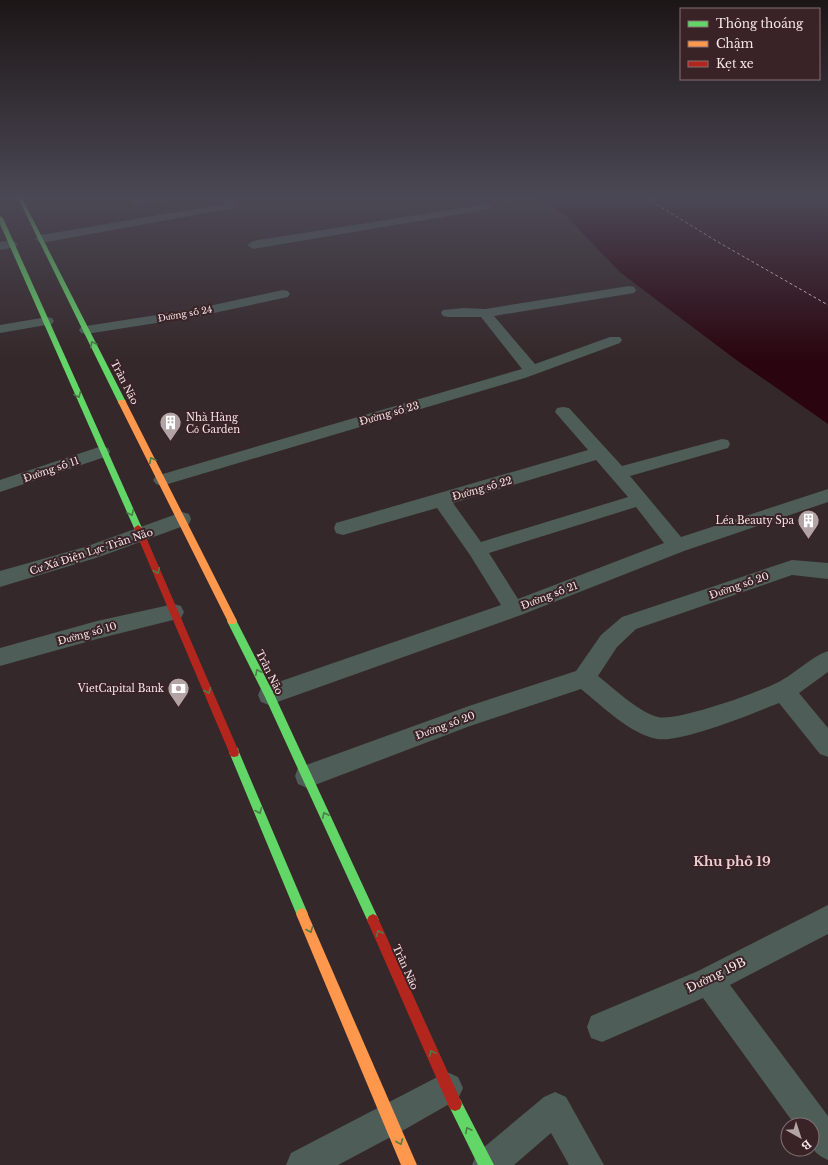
<svg xmlns="http://www.w3.org/2000/svg" width="828" height="1165" viewBox="0 0 828 1165" font-family="'Libre Baskerville',serif">
<style>
.water{fill:#2a050f}
.lines{fill:none;stroke-linecap:round;stroke-linejoin:round}
.ferry{stroke:#f4dadd;stroke-width:1;stroke-dasharray:3 2.5;stroke-linecap:butt}
.street{fill:#4e5d58;fill-rule:evenodd}
.fast{fill:#63d668;fill-rule:evenodd}
.slow{fill:#ff974d;fill-rule:evenodd}
.jam{fill:#b3261e;fill-rule:evenodd}
.oneway{stroke:#4e7c48}
.labels{text-anchor:middle;stroke-width:4;stroke-linejoin:round;paint-order:stroke}
.far-street-label{font-size:9px;fill:#f5e5e7;stroke:#3a2327}
.street-label{font-size:10px;fill:#f5e5e7;stroke:#3a2327}
.poi-label{font-size:10px;fill:#f5e5e7;stroke:#3a2327;text-anchor:end}
.near-street-label{font-size:12px;fill:#f5e5e7;stroke:#3a2327}
.near-neighbourhood-label{font-size:13px;font-weight:bold;fill:#eecfd3;stroke:#3a2327}
</style>
<rect width="100%" height="100%" fill="#35282a"/>
<path class="water" d="M534,196H828V424L735,359L621,273L566,216Z"/>
<g class="lines">
<path class="ferry" d="M643,196L718,242L828,305"/>
<g class="street">
<path d="M155,196H181L175,199L135,205L129,202L135,199Z"/>
<path d="M223,196H233L236,206L234,208L41,243L35,239L41,235L224,204Z"/>
<path d="M487,204L491,205L493,207L491,209L253,249L247,245L253,241Z"/>
<path d="M12,240L18,244L16,247L0,250V242Z"/>
<path d="M629,286L634,287L636,290L634,293L494,316L535,364L610,337H620L622,340L620,343L525,378L168,484L162,486L156,484L153,480L156,476L522,369L481,317H448L443,316L441,313L443,310L464,308L485,309Z"/>
<path d="M283,290L288,291L290,294L288,297L195,317L86,334L81,333L79,330L81,327L86,326L195,309Z"/>
<path d="M47,317L52,318L54,321L52,324L0,333V325Z"/>
<path d="M563,407L569,408L622,466L722,439L728,440L730,444L728,448L630,476L681,537L828,489V502L684,551L521,615L269,705L261,702L258,695L261,688L501,605L470,555L437,508L343,535L336,533L334,528L336,523L588,450L555,412L557,408ZM596,460L628,497L481,542L453,503ZM636,507L664,543L518,599L489,553Z"/>
<path d="M102,446L108,448L110,452L108,456L0,492V480Z"/>
<path d="M182,512L189,514L191,519L189,524L99,557L0,587V571L85,547Z"/>
<path d="M792,560L828,563V579L792,575L636,629L617,647L598,676C612,687 640,713 658,717C676,722 764,691 782,680C798,671 811,657 828,651V672L799,693L828,728V757L820,754L779,703C754,713 682,743 657,739C630,734 601,705 581,689L470,726L307,788L298,784L295,776L298,768L469,706L576,671L601,635L622,617Z"/>
<path d="M174,604L181,606L184,612L181,618L97,639L0,666V648L97,621Z"/>
<path d="M828,905V934L730,985L828,1116V1160C808,1151 812,1145 812,1125H795L703,998L602,1042L591,1038L587,1027L591,1016L698,971Z"/>
<path d="M447,1072L458,1077L463,1088L458,1099L402,1131L338,1165H286L291,1153Z"/>
<path d="M555,1092L566,1097L604,1165H569L551,1133L514,1165H472L477,1153L544,1097Z"/>
</g>
<g class="fast">
<path d="M17,196H21L126,402L125,404H119L118,402Z"/>
<path d="M0,216L3,218L142,528L141,530H135L134,528L0,224Z"/>
<path d="M232,617L235,618L273,692L377,916L379,920L377,924L373,926L369,924L265,697L227,621L229,618Z"/>
<path d="M234,747L238,748L239,752L308,914L306,918L302,920L298,918L229,752L230,748Z"/>
<path d="M455,1097L460,1099L494,1165H478L448,1104L450,1099Z"/>
</g>
<g class="slow">
<path d="M119,400H125L126,402L237,621L235,624H229L118,402Z"/>
<path d="M302,908L306,910L417,1165H401L296,914L298,910Z"/>
</g>
<g class="jam">
<path d="M138,525L142,528L239,752L238,756L234,757L230,756L229,752L134,528Z"/>
<path d="M373,914L377,916L460,1099L462,1104L460,1109L455,1111L450,1109L367,920L369,916Z"/>
</g>
</g>
<defs><path id="oneway-chevron" d="M-2-3.5L2.5 0L-2 3.5" fill="none" stroke-width="1.6" stroke-linecap="round" stroke-linejoin="round"/></defs>
<g class="oneway">
<use href="#oneway-chevron" transform="translate(93 344) rotate(-117)"/>
<use href="#oneway-chevron" transform="translate(78 395) rotate(67)"/>
<use href="#oneway-chevron" transform="translate(152 460) rotate(-117)"/>
<use href="#oneway-chevron" transform="translate(131 513) rotate(65)"/>
<use href="#oneway-chevron" transform="translate(157 571) rotate(67)"/>
<use href="#oneway-chevron" transform="translate(258 672) rotate(-116)"/>
<use href="#oneway-chevron" transform="translate(208 691) rotate(67)"/>
<use href="#oneway-chevron" transform="translate(259 811) rotate(67)"/>
<use href="#oneway-chevron" transform="translate(325 815) rotate(-115)"/>
<use href="#oneway-chevron" transform="translate(310 930) rotate(67)"/>
<use href="#oneway-chevron" transform="translate(379 933) rotate(-115)"/>
<use href="#oneway-chevron" transform="translate(432 1053) rotate(-114)"/>
<use href="#oneway-chevron" transform="translate(468 1130) rotate(-117)"/>
<use href="#oneway-chevron" transform="translate(400 1142) rotate(68)"/>
</g>
<linearGradient id="sky" x2="0" y2="1"><stop stop-color="#1d1617"/><stop offset="0.55" stop-color="#4b4855"/><stop offset="1" stop-color="#4b4855" stop-opacity="0"/></linearGradient>
<rect width="828" height="359" fill="url(#sky)"/>
<defs>
<symbol id="building-pin" viewBox="-11 -11 22 30"><path d="M0 17L-7.5 6A9.5 9.5 0 1 1 7.5 6Z" fill="#b2a3a5" stroke="#3a2327"/><path d="M-4-6H4V6H1V3H-1V6H-4ZM-2.5-4.3h1.7v1.8h-1.7ZM.8-4.3h1.7v1.8H.8ZM-2.5-1h1.7V.8h-1.7ZM.8-1h1.7V.8H.8Z" fill="#fff"/></symbol>
<symbol id="bank-pin" viewBox="-11 -11 22 30"><path d="M0 17L-7.5 6A9.5 9.5 0 1 1 7.5 6Z" fill="#b2a3a5" stroke="#3a2327"/><path d="M-6-4H6V4H-6ZM0-2.3a2.3 2.3 0 1 0 0 4.6a2.3 2.3 0 1 0 0-4.6Z" fill="#fff"/></symbol>
</defs>
<g fill-rule="evenodd">
<use href="#building-pin" x="158" y="410" width="25" height="34"/>
<use href="#building-pin" x="796" y="508" width="25" height="34"/>
<use href="#bank-pin" x="166" y="676" width="25" height="34"/>
</g>
<g class="labels">
<g class="far-street-label">
<text transform="translate(185 314) rotate(-10)" y="3">Đường số 24</text>
</g>
<g class="street-label">
<text transform="translate(125 382) rotate(63)" y="4">Trần Não</text>
<text transform="translate(389 413) rotate(-16)" y="4">Đường số 23</text>
<text transform="translate(51 469) rotate(-19)" y="4">Đường số 11</text>
<text transform="translate(482 488) rotate(-16)" y="4">Đường số 22</text>
<text transform="translate(91 551) rotate(-18)" y="4">Cư Xá Điện Lực Trần Não</text>
<text transform="translate(739 585) rotate(-19)" y="4">Đường số 20</text>
<text transform="translate(549 595) rotate(-21)" y="4">Đường số 21</text>
<text transform="translate(87 633) rotate(-15)" y="4">Đường số 10</text>
<text transform="translate(270 672) rotate(64)" y="4">Trần Não</text>
<text transform="translate(445 725) rotate(-20)" y="4">Đường số 20</text>
<text transform="translate(406 967) rotate(66)" y="4">Trần Não</text>
</g>
<g class="poi-label">
<text x="186" y="421" text-anchor="start">Nhà Hàng<tspan x="186" dy="12">Cỏ Garden</tspan></text>
<text x="794" y="524">Léa Beauty Spa</text>
<text x="164" y="692">VietCapital Bank</text>
</g>
<g class="near-street-label">
<text transform="translate(716 975) rotate(-26)" y="4">Đường 19B</text>
</g>
<g class="near-neighbourhood-label">
<text x="732" y="866">Khu phố 19</text>
</g>
</g>
<rect x="680" y="8" width="140" height="72" fill="#3a2327" stroke="#857174"/>
<rect x="688" y="21" width="20" height="6" fill="#63d668" stroke="#857174"/>
<text x="716" y="28" font-size="12" fill="#f5e5e7">Thông thoáng</text>
<rect x="688" y="41" width="20" height="6" fill="#ff974d" stroke="#857174"/>
<text x="716" y="48" font-size="12" fill="#f5e5e7">Chậm</text>
<rect x="688" y="61" width="20" height="6" fill="#b3261e" stroke="#857174"/>
<text x="716" y="68" font-size="12" fill="#f5e5e7">Kẹt xe</text>
<g transform="translate(800 1137) rotate(141)"><circle r="19" fill="#3a2327" stroke="#857174"/>
<path d="M0-3L7 15L0 10L-7 15Z" fill="#b2a3a5"/>
<text y="-6" font-size="11" font-weight="bold" text-anchor="middle" fill="#f5e5e7">B</text>
</g>
</svg>
